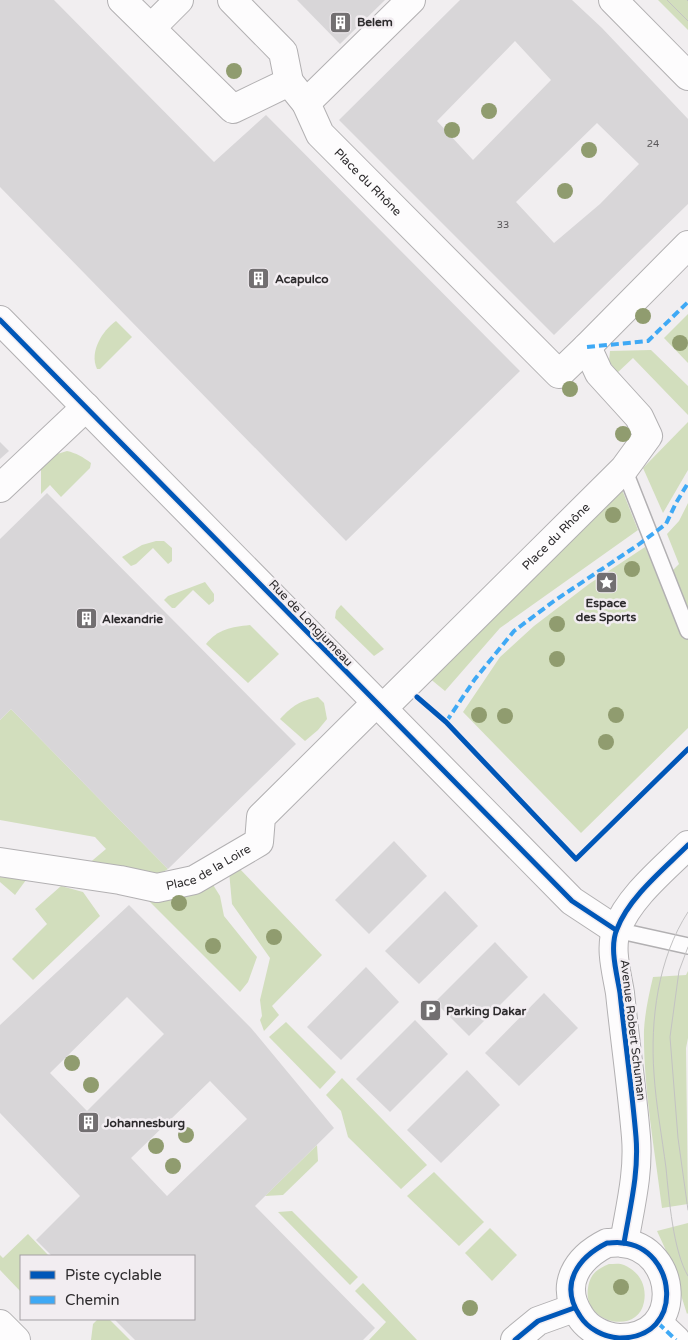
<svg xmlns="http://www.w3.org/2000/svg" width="688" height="1340" viewBox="0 0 688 1340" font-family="'Varela Round',sans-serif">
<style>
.green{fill:#d2debd}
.building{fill:#d8d6d8;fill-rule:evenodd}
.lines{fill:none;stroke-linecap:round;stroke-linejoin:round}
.service-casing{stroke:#b2b0b2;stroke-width:18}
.minor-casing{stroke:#b2b0b2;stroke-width:30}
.service{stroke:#fdfcfd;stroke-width:15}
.minor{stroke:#fdfcfd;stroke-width:28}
.tram{stroke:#c3c2c3;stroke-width:1}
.quiet{stroke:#3fa9f5;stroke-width:4;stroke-dasharray:8 4;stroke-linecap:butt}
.cycleway-casing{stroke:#f2edf1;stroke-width:8}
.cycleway{stroke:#0057b8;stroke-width:5}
.tree{fill:#909c6f}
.labels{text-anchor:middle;stroke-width:5;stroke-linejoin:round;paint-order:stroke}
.number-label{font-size:10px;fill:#595759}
.poi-label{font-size:12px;font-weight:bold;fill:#2d2b2d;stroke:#f2edf1;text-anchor:start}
.street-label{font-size:12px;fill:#2d2b2d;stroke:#f2edf1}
</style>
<rect width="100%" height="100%" fill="#f1eef0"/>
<g class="green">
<path d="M658,0H688V30Z"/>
<path d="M688,314V363L664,338Z"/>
<path d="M116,321L132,337L100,369H97C89,352 102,331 116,321Z"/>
<path d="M651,350L688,386V415L633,358L617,373L609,361L610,351Z"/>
<path d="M688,422V470L663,513L643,468Z"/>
<path d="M67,451C76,453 83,457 91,463L90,468L61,497L50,485L41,494V468L54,455Z"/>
<path d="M621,487L638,530L500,628L445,691L428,677Z"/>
<path d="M688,503V728L581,833L463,712L500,657L534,626L589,584L645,547L661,582L679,564L667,534L679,521Z"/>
<path d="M156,541H164L172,548V561L168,564L153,548L136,564L131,566L122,557L142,545Z"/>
<path d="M205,582L214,594V601L209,605L193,590L175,608H172L164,600L168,596Z"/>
<path d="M341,605L384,649L374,656L335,618L336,611Z"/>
<path d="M250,625L279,654L248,683L206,644C218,629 231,627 250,625Z"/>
<path d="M318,697L324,703L327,719L318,730L305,741L280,719C293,705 300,701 318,697Z"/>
<path d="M11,709L168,869L158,875L87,865L106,849L95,837L0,820V720Z"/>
<path d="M239,868L322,955L272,1006L279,1015L264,1031L260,1020L262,1016L260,1000L270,958L232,904L229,871Z"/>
<path d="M0,877L26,880L15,895L0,882Z"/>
<path d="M210,880L220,896L224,916L257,957L248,982L240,992L144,896Z"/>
<path d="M61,886L83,892L100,916L33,980L12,959L47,924L35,909Z"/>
<path d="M688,971V1038L686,1048L688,1204L662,1208C655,1151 643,1086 644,1030C645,1012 649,994 653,977L686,975Z"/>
<path d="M286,1022L336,1072L320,1089L269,1037Z"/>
<path d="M342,1078L427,1165L401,1189L348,1137L341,1111L326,1095Z"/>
<path d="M317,1145L318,1161L283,1195L265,1196Z"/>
<path d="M434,1172L484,1222L459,1246L407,1196Z"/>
<path d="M292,1211L358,1277L350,1285L278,1212Z"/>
<path d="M688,1223V1313L687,1314L669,1257L657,1231Z"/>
<path d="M490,1228L517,1255L492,1281L465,1253Z"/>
<path d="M28,1234L49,1256H21V1292L0,1270V1255L3,1258Z"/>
<path d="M609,1264C614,1264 620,1263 624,1265C640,1272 647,1286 644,1302C638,1336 582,1323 588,1288C590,1274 597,1269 609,1264Z"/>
<path d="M363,1283L417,1340H369L386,1322L355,1291Z"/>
<path d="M98,1319H109L130,1340H91L93,1324Z"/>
</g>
<g class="building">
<path d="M0,0H54L214,162L266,115L520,371L346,541L0,187Z"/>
<path d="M297,0H385L340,44Z"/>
<path d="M460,0H572L602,28L688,119V204L554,335L339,120ZM515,41L551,80L473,160L437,121ZM597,123L639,164L600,204L554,243L516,202Z"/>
<path d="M0,442L9,451L0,459Z"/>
<path d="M47,493L296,744L168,869L11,709L0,720V539Z"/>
<path d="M394,841L427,876L369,934L335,900Z"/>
<path d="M445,891L478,926L419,984L385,951Z"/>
<path d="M129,905L251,1028L334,1128L255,1206L375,1328L363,1340H135L114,1319H194V1256H52L36,1240L80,1196L0,1113V1025ZM127,997L164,1034L87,1111L50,1073ZM210,1081L247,1119L167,1196L131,1158Z"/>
<path d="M495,942L528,977L469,1036L435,1002Z"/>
<path d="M366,967L399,1002L341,1060L307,1027Z"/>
<path d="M544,993L578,1028L519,1086L485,1053Z"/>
<path d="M415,1020L448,1054L390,1112L356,1079Z"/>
<path d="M467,1070L500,1105L441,1163L407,1130Z"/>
</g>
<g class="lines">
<defs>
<g id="service">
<path d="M624,469L688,631"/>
<path d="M616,930L688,946"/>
</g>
<g id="minor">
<path d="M122,0L233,109L289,82L283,52L232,0"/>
<path d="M613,0L688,76"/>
<path d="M151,28L179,0"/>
<path id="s1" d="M289,82L306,103L320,134L559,374L587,347L688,245"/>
<path d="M306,103L411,0"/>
<path d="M0,320L572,901L616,930"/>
<path d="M0,488L86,407"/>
<path id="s2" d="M382,709L624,469L648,436L639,417L599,373L587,347"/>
<path id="s3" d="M0,862L120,880L157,888L194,880L259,842L261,817L376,703"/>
<path d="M607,1243C612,1243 618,1242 622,1243C677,1247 687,1339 619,1338C604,1337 588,1329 580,1316C559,1285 577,1258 607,1243Z"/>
<path d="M624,1243C630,1207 639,1173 636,1137C632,1089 625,1041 620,993C617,974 609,947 617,929C629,897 664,869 688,845"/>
<path d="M658,1323L676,1340"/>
<path d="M0,1324L16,1340"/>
<path d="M515,1340L538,1321L574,1308"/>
</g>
</defs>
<use href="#service" class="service-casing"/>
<use href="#minor" class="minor-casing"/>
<use href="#service" class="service"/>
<use href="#minor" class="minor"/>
<g class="tram">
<path d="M667,0L688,21"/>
<path d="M687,0L688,1"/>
<path d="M688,912C658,958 650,1020 654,1074C656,1105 662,1137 666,1168C669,1198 673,1251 688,1276"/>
<path d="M688,947L679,971L670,1037L678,1138L688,1210"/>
</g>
<g class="quiet">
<path d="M587,347L648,341L688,302"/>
<path d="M446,722L475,679L514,631L554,601L638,545L666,524L676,503L688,483"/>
<path d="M658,1323L676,1340"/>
</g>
<defs>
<g id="cycleway">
<path d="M0,320L572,901L616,930"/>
<path d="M417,697L446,722L576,859L688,749"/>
<path d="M607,1243C612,1243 618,1242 622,1243C677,1247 687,1339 619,1338C604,1337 588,1329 580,1316C559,1285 577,1258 607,1243Z"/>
<path d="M624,1243C630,1207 639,1173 636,1137C632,1089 625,1041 620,993C617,974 609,947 617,929C629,897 664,869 688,845"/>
<path d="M515,1340L538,1321L574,1308"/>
</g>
</defs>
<use href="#cycleway" class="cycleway-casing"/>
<use href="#cycleway" class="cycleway"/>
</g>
<g class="tree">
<circle cx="234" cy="71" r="8"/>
<circle cx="489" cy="111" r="8"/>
<circle cx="452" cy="130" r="8"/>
<circle cx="589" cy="150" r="8"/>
<circle cx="565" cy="191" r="8"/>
<circle cx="643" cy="316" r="8"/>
<circle cx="680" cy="343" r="8"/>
<circle cx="570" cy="389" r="8"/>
<circle cx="623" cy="434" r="8"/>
<circle cx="613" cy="515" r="8"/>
<circle cx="632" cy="569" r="8"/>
<circle cx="557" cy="624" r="8"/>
<circle cx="557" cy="659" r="8"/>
<circle cx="479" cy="715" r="8"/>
<circle cx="616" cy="715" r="8"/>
<circle cx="505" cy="716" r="8"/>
<circle cx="606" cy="742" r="8"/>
<circle cx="179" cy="903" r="8"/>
<circle cx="274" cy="937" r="8"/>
<circle cx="213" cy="946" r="8"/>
<circle cx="72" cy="1063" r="8"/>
<circle cx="91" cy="1085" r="8"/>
<circle cx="186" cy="1135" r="8"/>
<circle cx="156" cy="1146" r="8"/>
<circle cx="173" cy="1166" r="8"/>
<circle cx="621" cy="1287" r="8"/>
<circle cx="470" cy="1308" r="8"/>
</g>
<defs>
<symbol id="building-square" viewBox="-11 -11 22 22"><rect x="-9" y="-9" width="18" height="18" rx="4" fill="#726f71" stroke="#f2edf1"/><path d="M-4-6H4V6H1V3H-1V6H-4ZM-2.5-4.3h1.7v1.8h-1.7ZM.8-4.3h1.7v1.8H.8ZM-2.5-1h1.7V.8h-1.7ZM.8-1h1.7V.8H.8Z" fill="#fff"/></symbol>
<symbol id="sight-square" viewBox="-11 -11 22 22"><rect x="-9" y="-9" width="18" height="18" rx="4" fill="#726f71" stroke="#f2edf1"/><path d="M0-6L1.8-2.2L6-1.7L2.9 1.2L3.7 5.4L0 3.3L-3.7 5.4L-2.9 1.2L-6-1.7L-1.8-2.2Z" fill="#fff"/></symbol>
<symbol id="parking-square" viewBox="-11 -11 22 22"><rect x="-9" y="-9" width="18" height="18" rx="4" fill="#726f71" stroke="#f2edf1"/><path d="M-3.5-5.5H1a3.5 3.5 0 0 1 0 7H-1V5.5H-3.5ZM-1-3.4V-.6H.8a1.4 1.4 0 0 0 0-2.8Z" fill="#fff"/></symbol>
</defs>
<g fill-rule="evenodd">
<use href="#building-square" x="328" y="10" width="25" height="25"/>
<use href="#building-square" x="246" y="266" width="25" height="25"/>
<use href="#sight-square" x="594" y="570" width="25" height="25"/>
<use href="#building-square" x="74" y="606" width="25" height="25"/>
<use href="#parking-square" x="418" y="998" width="25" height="25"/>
<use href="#building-square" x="76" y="1110" width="25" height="25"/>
</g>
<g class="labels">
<g class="number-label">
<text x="653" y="147">24</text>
<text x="503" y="228">33</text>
</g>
<g class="poi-label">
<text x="357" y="26">Belem</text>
<text x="275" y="283">Acapulco</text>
<text x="606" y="607" text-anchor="middle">Espace<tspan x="606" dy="14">des Sports</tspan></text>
<text x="102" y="623">Alexandrie</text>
<text x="446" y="1015">Parking Dakar</text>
<text x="104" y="1127">Johannesburg</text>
</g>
<g class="street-label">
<text dy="4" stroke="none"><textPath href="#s1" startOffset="129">Place du Rhône</textPath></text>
<text dy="4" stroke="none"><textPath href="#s2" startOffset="245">Place du Rhône</textPath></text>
<text transform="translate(311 623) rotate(46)" y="4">Rue de Longjumeau</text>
<text dy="4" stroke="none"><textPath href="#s3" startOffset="215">Place de la Loire</textPath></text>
<text transform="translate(633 1030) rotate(83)" y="4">Avenue Robert Schuman</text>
</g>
</g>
<rect x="20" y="1255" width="175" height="65" fill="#f2edf1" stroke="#a39fa3"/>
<rect x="30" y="1271" width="25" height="8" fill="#0057b8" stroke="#a39fa3"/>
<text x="65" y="1280" font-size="15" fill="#2d2b2d">Piste cyclable</text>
<rect x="30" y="1296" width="25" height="8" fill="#3fa9f5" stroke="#a39fa3"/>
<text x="65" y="1305" font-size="15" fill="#2d2b2d">Chemin</text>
</svg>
